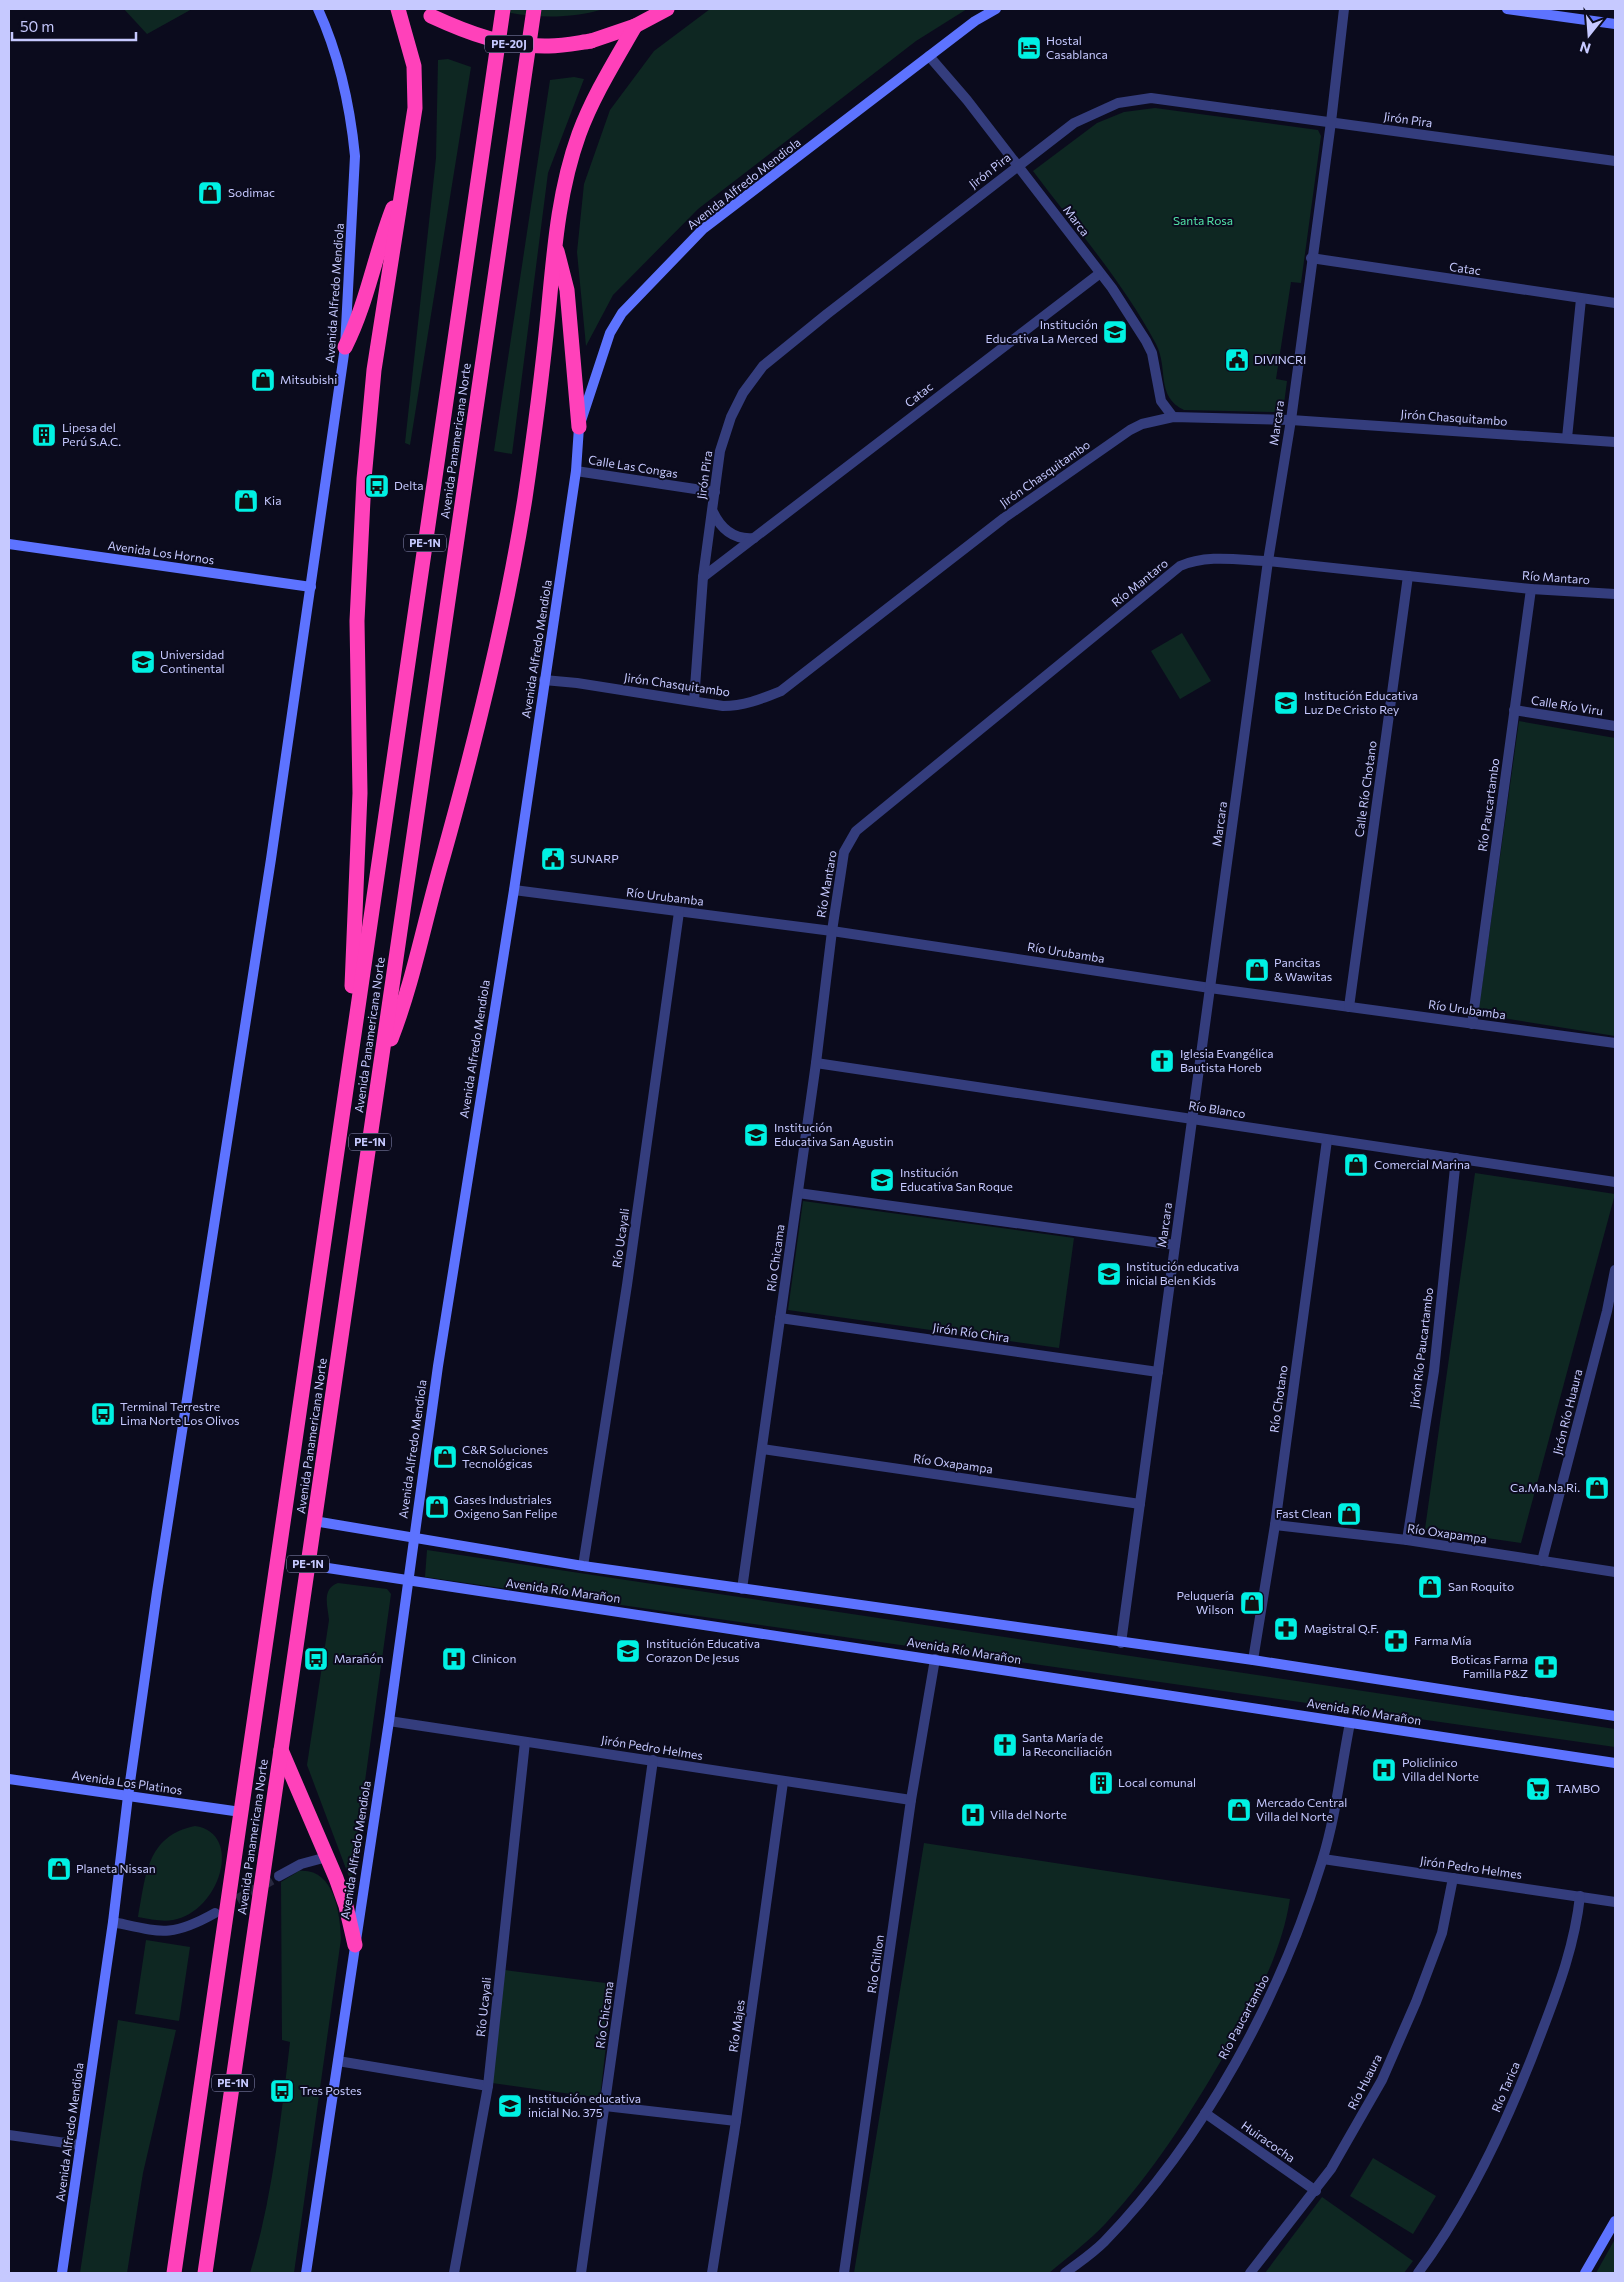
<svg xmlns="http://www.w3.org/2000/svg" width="1624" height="2282" viewBox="0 0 1624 2282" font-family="Commissioner,sans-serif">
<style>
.green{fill:#0e2722}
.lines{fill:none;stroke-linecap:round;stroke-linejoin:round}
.street-tunnel{stroke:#27283f;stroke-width:10;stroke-dasharray:10 5;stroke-linecap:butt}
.street{stroke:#343d7d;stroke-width:10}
.secondary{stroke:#5d73ff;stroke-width:10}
.highway{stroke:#ff41ba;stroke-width:15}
.highway-bridge{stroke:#ff41ba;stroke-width:15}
.labels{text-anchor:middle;stroke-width:4;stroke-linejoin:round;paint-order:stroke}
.shield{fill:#0b0b1d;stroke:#8e90bb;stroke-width:1}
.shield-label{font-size:11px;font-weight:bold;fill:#c6c9ff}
.poi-label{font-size:12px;fill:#c6c9ff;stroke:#0b0b1d;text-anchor:start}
.street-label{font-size:12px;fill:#c6c9ff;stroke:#0b0b1d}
.park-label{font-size:12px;fill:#51e1a6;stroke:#0b0b1d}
</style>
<rect width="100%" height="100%" fill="#0b0b1d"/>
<g class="green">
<path d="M124,9H192L147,34Z"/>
<path d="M491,9H604C566,20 529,18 491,9Z"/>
<path d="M710,9H967L916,41L698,209L613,295L586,346L577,252L584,184L610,110L654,51Z"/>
<path d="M448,59L471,67L410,445L405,443L436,158L438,60Z"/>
<path d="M574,77L584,79L548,173L512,454L494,451L550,80Z"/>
<path d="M1155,108L1318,130L1321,136L1301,283L1291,282L1276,379L1287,381L1284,404L1274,412L1184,410C1155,396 1169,369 1156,344C1123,282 1075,227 1033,171L1097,123L1124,112Z"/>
<path d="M1182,633L1211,681L1180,699L1151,651Z"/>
<path d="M1519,721L1615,738V1036L1478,1014Z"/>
<path d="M1475,1173L1615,1194L1521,1543L1425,1529Z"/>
<path d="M803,1201L1074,1238L1059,1348L788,1310Z"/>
<path d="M427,1550L1615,1729V1747L425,1577Z"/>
<path d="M338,1583L387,1589L391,1594L351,1882L307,1765L329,1620C328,1607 321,1589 338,1583Z"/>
<path d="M195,1826C244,1833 220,1912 173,1920C162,1922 150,1919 138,1917C146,1876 146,1836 195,1826Z"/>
<path d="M924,1843L1290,1899C1281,1956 1252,2009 1222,2059C1188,2117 1152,2173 1106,2223C1089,2241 1068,2257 1049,2273H854Z"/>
<path d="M299,1871C334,1868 340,1912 341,1939L294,2273H250C272,2199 281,2119 290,2042L282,2040L281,1882Z"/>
<path d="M146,1940L190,1947L179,2021L135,2014Z"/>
<path d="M505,1970L613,1984L600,2098L492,2083Z"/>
<path d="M118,2020L176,2030L143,2173L127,2273H80Z"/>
<path d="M1373,2158L1436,2196L1413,2234L1350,2196Z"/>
<path d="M1322,2197L1413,2261L1404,2273H1265Z"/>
<path d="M1615,2239V2273H1596Z"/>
</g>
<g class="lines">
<path class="street-tunnel" d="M224,1907L279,1876"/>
<g class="street">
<path d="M929,56L967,100L1112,288L1146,341L1152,353L1161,401L1173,417"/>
<path d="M1311,258L1615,303"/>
<path d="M1567,438L1581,299"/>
<path d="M576,471L715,492"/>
<path d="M713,512C721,529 734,540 754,538"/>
<path d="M703,577L1099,274"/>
<path d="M544,680L577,683L723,706C744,706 761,699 781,691L1004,518L1130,430L1142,424L1173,417L1291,420L1615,442"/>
<path d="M694,701L703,577L720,451L731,417L743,393L763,366L827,314L1074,123L1118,103L1151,98L1615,161"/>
<path d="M1514,710L1615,726"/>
<path d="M514,890L832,931L1210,988L1615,1043"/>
<path d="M1349,1007L1408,576"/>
<path d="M1472,1024L1531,589"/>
<path d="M816,1063L1615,1182"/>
<path d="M798,1193L1175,1245"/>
<path d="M780,1318L1158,1372"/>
<path d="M762,1449L1140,1504"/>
<path d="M1275,1525L1407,1540L1615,1572"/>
<path d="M1407,1540L1434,1371L1456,1158"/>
<path d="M1542,1561L1607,1311L1615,1270"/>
<path d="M583,1566L627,1285L679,912"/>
<path d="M742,1589L816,1063L832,931L844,852L856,831L1180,566C1207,554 1239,560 1268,561L1531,589L1615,594"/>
<path d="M1121,1643L1268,561L1291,420L1331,122L1344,9"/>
<path d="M1253,1660L1275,1525L1327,1140"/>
<path d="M389,1721L911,1800"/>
<path d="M1323,1859L1615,1902"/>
<path d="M279,1876L301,1864L327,1857"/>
<path d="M113,1922C160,1932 171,1938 215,1913"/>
<path d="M338,2061L488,2086"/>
<path d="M605,2106L736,2121"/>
<path d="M1205,2113L1316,2191"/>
<path d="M9,2135L80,2145"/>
<path d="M454,2273L488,2086L525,1742"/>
<path d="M581,2273L653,1760"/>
<path d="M712,2273L736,2121L783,1782"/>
<path d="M844,2273L911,1800L935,1659"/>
<path d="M1065,2273C1078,2263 1092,2254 1104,2242C1204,2139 1280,1998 1322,1861C1336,1816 1341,1768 1350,1723"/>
<path d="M1250,2273L1331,2169L1382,2080L1416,2002L1442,1933L1453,1878"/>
<path d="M1418,2273C1471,2202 1511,2114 1542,2031C1559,1987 1575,1943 1580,1896"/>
</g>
<g class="secondary">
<path d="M1507,9L1615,24"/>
<path d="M9,544L311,587"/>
<path d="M314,1521L583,1566L1253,1660L1615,1716"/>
<path d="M308,1565L1615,1763"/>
<path d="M9,1779L241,1812"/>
<path d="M62,2273L113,1922L128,1796L157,1592L271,859L345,347L355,156C350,105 339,55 318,9"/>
<path d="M306,2273L389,1721L438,1366L514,890L576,471L579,427L610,333L622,313L703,229L975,21L996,9"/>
<path d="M1585,2273L1615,2221"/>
</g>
<g class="highway">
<path d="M591,41L635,26L667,9"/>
<path d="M557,251L567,290L579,427"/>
<path d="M345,347C367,304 375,254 393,208"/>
<path d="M352,986L360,793L357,621L364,479L374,370L415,108L414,66L398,9"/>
<path d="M391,1039C414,980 425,918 443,857C476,739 506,619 525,498C534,437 542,376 548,315C554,253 558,192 579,134C593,96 615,61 635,26"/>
<path d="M281,1750L336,1878L346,1906L355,1945"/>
<path d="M174,2273L503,9"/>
<path d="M205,2273L534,9"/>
</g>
<path class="highway-bridge" d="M431,16C470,34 505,47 549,46C563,46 577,43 591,41"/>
</g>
<defs>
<symbol id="hotel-square" viewBox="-11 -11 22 22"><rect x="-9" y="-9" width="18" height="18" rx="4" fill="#00f1e3" stroke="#0b0b1d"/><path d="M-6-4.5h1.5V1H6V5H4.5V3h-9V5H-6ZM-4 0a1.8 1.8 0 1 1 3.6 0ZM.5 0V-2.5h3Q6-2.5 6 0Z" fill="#111"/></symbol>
<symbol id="shop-square" viewBox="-11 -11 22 22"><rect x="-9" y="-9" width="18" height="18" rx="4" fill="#00f1e3" stroke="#0b0b1d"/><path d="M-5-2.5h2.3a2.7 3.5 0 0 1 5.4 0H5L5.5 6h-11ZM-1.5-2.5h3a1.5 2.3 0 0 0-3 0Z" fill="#111"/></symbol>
<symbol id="school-square" viewBox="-11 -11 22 22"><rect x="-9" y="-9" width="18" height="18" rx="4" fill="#00f1e3" stroke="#0b0b1d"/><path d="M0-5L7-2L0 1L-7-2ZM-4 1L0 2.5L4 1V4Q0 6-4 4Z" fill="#111"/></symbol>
<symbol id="civic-square" viewBox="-11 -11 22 22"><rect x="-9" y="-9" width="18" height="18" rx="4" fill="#00f1e3" stroke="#0b0b1d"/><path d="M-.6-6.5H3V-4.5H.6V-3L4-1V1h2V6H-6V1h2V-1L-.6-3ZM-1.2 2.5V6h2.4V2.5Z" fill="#111"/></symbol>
<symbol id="building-square" viewBox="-11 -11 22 22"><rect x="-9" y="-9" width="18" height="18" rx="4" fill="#00f1e3" stroke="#0b0b1d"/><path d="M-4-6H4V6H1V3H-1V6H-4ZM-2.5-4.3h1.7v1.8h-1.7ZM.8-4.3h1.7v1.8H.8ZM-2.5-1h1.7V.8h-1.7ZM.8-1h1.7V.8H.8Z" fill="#111"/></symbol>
<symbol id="bus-square" viewBox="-11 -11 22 22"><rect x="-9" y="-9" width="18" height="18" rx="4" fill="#00f1e3" stroke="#0b0b1d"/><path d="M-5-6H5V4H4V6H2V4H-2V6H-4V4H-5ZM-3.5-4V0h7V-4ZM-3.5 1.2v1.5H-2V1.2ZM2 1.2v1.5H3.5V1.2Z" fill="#111"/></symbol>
<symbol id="university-square" viewBox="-11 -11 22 22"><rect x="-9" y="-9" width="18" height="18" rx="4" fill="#00f1e3" stroke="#0b0b1d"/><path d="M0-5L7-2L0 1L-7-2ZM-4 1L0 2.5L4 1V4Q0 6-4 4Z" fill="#111"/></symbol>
<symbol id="church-square" viewBox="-11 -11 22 22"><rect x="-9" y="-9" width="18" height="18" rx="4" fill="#00f1e3" stroke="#0b0b1d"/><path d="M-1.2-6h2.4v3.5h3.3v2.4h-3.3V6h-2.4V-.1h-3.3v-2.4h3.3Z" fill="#111"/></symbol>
<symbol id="pharmacy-square" viewBox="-11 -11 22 22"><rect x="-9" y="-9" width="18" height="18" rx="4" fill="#00f1e3" stroke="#0b0b1d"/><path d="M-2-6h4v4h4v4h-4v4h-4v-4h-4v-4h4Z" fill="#111"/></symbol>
<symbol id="hospital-square" viewBox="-11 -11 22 22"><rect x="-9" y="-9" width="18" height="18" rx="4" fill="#00f1e3" stroke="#0b0b1d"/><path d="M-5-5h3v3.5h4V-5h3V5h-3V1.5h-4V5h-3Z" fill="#111"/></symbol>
<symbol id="supermarket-square" viewBox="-11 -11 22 22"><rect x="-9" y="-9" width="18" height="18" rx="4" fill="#00f1e3" stroke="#0b0b1d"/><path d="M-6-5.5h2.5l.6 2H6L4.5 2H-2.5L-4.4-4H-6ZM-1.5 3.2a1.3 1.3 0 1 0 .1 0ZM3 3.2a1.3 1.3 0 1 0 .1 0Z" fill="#111"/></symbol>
</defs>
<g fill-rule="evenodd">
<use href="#hotel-square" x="1015" y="34" width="28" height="28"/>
<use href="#shop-square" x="196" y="179" width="28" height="28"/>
<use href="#school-square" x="1101" y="318" width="28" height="28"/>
<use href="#civic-square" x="1223" y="346" width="28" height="28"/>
<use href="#shop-square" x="249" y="366" width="28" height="28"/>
<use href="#building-square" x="30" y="421" width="28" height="28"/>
<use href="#bus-square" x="363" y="472" width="28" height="28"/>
<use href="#shop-square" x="232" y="487" width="28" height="28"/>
<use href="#university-square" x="129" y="648" width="28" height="28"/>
<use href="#school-square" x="1272" y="689" width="28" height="28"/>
<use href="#civic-square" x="539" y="845" width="28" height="28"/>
<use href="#shop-square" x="1243" y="956" width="28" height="28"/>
<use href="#church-square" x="1148" y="1047" width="28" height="28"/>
<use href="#school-square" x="742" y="1121" width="28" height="28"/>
<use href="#shop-square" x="1342" y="1151" width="28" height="28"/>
<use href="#school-square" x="868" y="1166" width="28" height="28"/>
<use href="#school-square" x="1095" y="1260" width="28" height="28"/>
<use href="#bus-square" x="89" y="1400" width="28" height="28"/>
<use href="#shop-square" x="431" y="1443" width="28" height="28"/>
<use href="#shop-square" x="1583" y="1474" width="28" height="28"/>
<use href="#shop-square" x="423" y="1493" width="28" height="28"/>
<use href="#shop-square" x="1335" y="1500" width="28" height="28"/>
<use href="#shop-square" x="1416" y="1573" width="28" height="28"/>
<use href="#shop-square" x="1238" y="1589" width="28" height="28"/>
<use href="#pharmacy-square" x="1272" y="1615" width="28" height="28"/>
<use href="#pharmacy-square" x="1382" y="1627" width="28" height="28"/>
<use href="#school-square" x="614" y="1637" width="28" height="28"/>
<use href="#bus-square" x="302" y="1645" width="28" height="28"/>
<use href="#hospital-square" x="440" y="1645" width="28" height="28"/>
<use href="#pharmacy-square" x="1532" y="1653" width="28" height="28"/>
<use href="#church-square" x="991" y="1731" width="28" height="28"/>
<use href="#hospital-square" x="1370" y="1756" width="28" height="28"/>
<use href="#building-square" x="1087" y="1769" width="28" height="28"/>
<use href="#supermarket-square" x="1524" y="1775" width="28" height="28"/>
<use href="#shop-square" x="1225" y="1796" width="28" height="28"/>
<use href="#hospital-square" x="959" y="1801" width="28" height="28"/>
<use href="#shop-square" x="45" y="1855" width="28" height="28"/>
<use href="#bus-square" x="268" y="2077" width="28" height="28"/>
<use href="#school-square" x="496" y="2092" width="28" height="28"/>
</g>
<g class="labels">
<g class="shield">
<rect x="485" y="35.5" width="48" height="17" rx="4"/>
<rect x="404" y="534.5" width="42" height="17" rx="4"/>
<rect x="349" y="1133.5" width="42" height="17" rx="4"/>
<rect x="287" y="1555.5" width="42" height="17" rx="4"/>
<rect x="212" y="2074.5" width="42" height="17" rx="4"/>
</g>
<g class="shield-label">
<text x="509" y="48">PE-20J</text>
<text x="425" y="547">PE-1N</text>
<text x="370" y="1146">PE-1N</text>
<text x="308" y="1568">PE-1N</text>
<text x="233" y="2087">PE-1N</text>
</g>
<g class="poi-label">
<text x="1046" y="45">Hostal<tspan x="1046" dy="14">Casablanca</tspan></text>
<text x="228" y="197">Sodimac</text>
<text x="1098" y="329" text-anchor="end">Institución<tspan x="1098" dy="14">Educativa La Merced</tspan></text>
<text x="1254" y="364">DIVINCRI</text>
<text x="280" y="384">Mitsubishi</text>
<text x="62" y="432">Lipesa del<tspan x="62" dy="14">Perú S.A.C.</tspan></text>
<text x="394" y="490">Delta</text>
<text x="264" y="505">Kia</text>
<text x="160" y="659">Universidad<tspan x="160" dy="14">Continental</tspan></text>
<text x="1304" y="700">Institución Educativa<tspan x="1304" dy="14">Luz De Cristo Rey</tspan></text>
<text x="570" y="863">SUNARP</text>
<text x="1274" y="967">Pancitas<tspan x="1274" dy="14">&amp; Wawitas</tspan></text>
<text x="1180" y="1058">Iglesia Evangélica<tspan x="1180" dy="14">Bautista Horeb</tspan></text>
<text x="774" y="1132">Institución<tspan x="774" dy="14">Educativa San Agustin</tspan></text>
<text x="1374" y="1169">Comercial Marina</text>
<text x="900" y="1177">Institución<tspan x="900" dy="14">Educativa San Roque</tspan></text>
<text x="1126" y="1271">Institución educativa<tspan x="1126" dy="14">inicial Belen Kids</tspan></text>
<text x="120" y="1411">Terminal Terrestre<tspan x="120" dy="14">Lima Norte Los Olivos</tspan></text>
<text x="462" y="1454">C&amp;R Soluciones<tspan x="462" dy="14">Tecnológicas</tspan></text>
<text x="1580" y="1492" text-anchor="end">Ca.Ma.Na.Ri.</text>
<text x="454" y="1504">Gases Industriales<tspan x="454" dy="14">Oxigeno San Felipe</tspan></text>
<text x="1332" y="1518" text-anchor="end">Fast Clean</text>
<text x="1448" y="1591">San Roquito</text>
<text x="1234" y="1600" text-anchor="end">Peluquería<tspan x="1234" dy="14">Wilson</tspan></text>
<text x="1304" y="1633">Magistral Q.F.</text>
<text x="1414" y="1645">Farma Mía</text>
<text x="646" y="1648">Institución Educativa<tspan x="646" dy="14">Corazon De Jesus</tspan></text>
<text x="334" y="1663">Marañón</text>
<text x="472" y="1663">Clinicon</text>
<text x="1528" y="1664" text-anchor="end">Boticas Farma<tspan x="1528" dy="14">Familla P&amp;Z</tspan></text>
<text x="1022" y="1742">Santa María de<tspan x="1022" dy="14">la Reconciliación</tspan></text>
<text x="1402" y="1767">Policlinico<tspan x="1402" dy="14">Villa del Norte</tspan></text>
<text x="1118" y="1787">Local comunal</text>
<text x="1556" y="1793">TAMBO</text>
<text x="1256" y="1807">Mercado Central<tspan x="1256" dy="14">Villa del Norte</tspan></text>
<text x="990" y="1819">Villa del Norte</text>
<text x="76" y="1873">Planeta Nissan</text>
<text x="300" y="2095">Tres Postes</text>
<text x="528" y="2103">Institución educativa<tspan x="528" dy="14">inicial No. 375</tspan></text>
</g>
<g class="street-label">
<text transform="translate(1408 120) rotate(8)" y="4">Jirón Pira</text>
<text transform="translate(990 171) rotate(-38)" y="4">Jirón Pira</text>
<text transform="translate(744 184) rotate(-38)" y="4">Avenida Alfredo Mendiola</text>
<text transform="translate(1076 221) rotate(53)" y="4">Marca</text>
<text transform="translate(1465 269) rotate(8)" y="4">Catac</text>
<text transform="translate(335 293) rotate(-86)" y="4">Avenida Alfredo Mendiola</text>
<text transform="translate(919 395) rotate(-38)" y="4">Catac</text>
<text transform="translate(1454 418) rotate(4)" y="4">Jirón Chasquitambo</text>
<text transform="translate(1277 423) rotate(-82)" y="4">Marcara</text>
<text transform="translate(456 441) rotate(-82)" y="4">Avenida Panamericana Norte</text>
<text transform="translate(633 467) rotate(9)" y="4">Calle Las Congas</text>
<text transform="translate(1045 474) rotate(-35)" y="4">Jirón Chasquitambo</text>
<text transform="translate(705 475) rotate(-82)" y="4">Jirón Pira</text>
<text transform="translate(161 553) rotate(8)" y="4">Avenida Los Hornos</text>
<text transform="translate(1556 578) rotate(4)" y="4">Río Mantaro</text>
<text transform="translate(1140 583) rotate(-39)" y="4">Río Mantaro</text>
<text transform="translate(537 649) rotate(-81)" y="4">Avenida Alfredo Mendiola</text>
<text transform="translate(677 685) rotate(8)" y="4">Jirón Chasquitambo</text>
<text transform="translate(1567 706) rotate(9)" y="4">Calle Río Viru</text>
<text transform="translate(1366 789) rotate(-82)" y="4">Calle Río Chotano</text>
<text transform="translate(1489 805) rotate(-82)" y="4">Río Paucartambo</text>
<text transform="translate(1220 824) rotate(-82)" y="4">Marcara</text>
<text transform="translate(827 884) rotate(-80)" y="4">Río Mantaro</text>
<text transform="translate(665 897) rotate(7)" y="4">Río Urubamba</text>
<text transform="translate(1066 953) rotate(9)" y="4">Río Urubamba</text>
<text transform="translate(1467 1010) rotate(8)" y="4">Río Urubamba</text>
<text transform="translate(370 1035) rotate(-82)" y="4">Avenida Panamericana Norte</text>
<text transform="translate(475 1049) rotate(-81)" y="4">Avenida Alfredo Mendiola</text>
<text transform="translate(1217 1110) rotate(9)" y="4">Río Blanco</text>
<text transform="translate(1165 1225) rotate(-82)" y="4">Marcara</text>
<text transform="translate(621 1238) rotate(-82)" y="4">Río Ucayali</text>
<text transform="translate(776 1258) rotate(-82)" y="4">Río Chicama</text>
<text transform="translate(971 1333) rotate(8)" y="4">Jirón Río Chira</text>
<text transform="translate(1422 1348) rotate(-83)" y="4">Jirón Río Paucartambo</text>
<text transform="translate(1279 1399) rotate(-82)" y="4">Río Chotano</text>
<text transform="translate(1568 1412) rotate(-76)" y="4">Jirón Río Huaura</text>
<text transform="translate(312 1436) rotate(-82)" y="4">Avenida Panamericana Norte</text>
<text transform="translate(413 1449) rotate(-82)" y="4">Avenida Alfredo Mendiola</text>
<text transform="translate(953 1464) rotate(8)" y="4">Río Oxapampa</text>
<text transform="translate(1447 1534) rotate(8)" y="4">Río Oxapampa</text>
<text transform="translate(563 1591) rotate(8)" y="4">Avenida Río Marañon</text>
<text transform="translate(964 1651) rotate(9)" y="4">Avenida Río Marañon</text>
<text transform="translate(1364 1712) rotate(9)" y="4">Avenida Río Marañon</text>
<text transform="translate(652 1748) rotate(9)" y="4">Jirón Pedro Helmes</text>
<text transform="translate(127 1783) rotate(8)" y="4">Avenida Los Platinos</text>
<text transform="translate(253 1837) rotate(-82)" y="4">Avenida Panamericana Norte</text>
<text transform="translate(356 1850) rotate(-81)" y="4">Avenida Alfredo Mendiola</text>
<text transform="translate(1471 1868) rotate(8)" y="4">Jirón Pedro Helmes</text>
<text transform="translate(876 1964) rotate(-82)" y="4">Río Chillon</text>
<text transform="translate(484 2007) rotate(-84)" y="4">Río Ucayali</text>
<text transform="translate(605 2015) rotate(-82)" y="4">Río Chicama</text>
<text transform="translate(1244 2017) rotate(-62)" y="4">Río Paucartambo</text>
<text transform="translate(737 2026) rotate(-82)" y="4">Río Majes</text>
<text transform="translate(1365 2082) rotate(-63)" y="4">Río Huaura</text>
<text transform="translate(1506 2087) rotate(-67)" y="4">Río Tarica</text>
<text transform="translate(70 2132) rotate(-82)" y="4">Avenida Alfredo Mendiola</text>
<text transform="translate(1268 2142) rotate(35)" y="4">Huiracocha</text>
</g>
<g class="park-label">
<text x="1203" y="225">Santa Rosa</text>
</g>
</g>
<rect width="1624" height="2282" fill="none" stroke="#c6c9ff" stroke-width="20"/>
<g transform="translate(1589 35) rotate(197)" stroke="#0b0b1d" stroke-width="4" paint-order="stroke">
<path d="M0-4L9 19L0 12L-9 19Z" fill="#c6c9ff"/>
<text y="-8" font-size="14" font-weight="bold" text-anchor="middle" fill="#c6c9ff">N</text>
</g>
<path d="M12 32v8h124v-8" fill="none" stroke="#c6c9ff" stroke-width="2.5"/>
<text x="20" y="32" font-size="15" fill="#c6c9ff" stroke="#0b0b1d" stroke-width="4" paint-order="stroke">50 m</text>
</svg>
